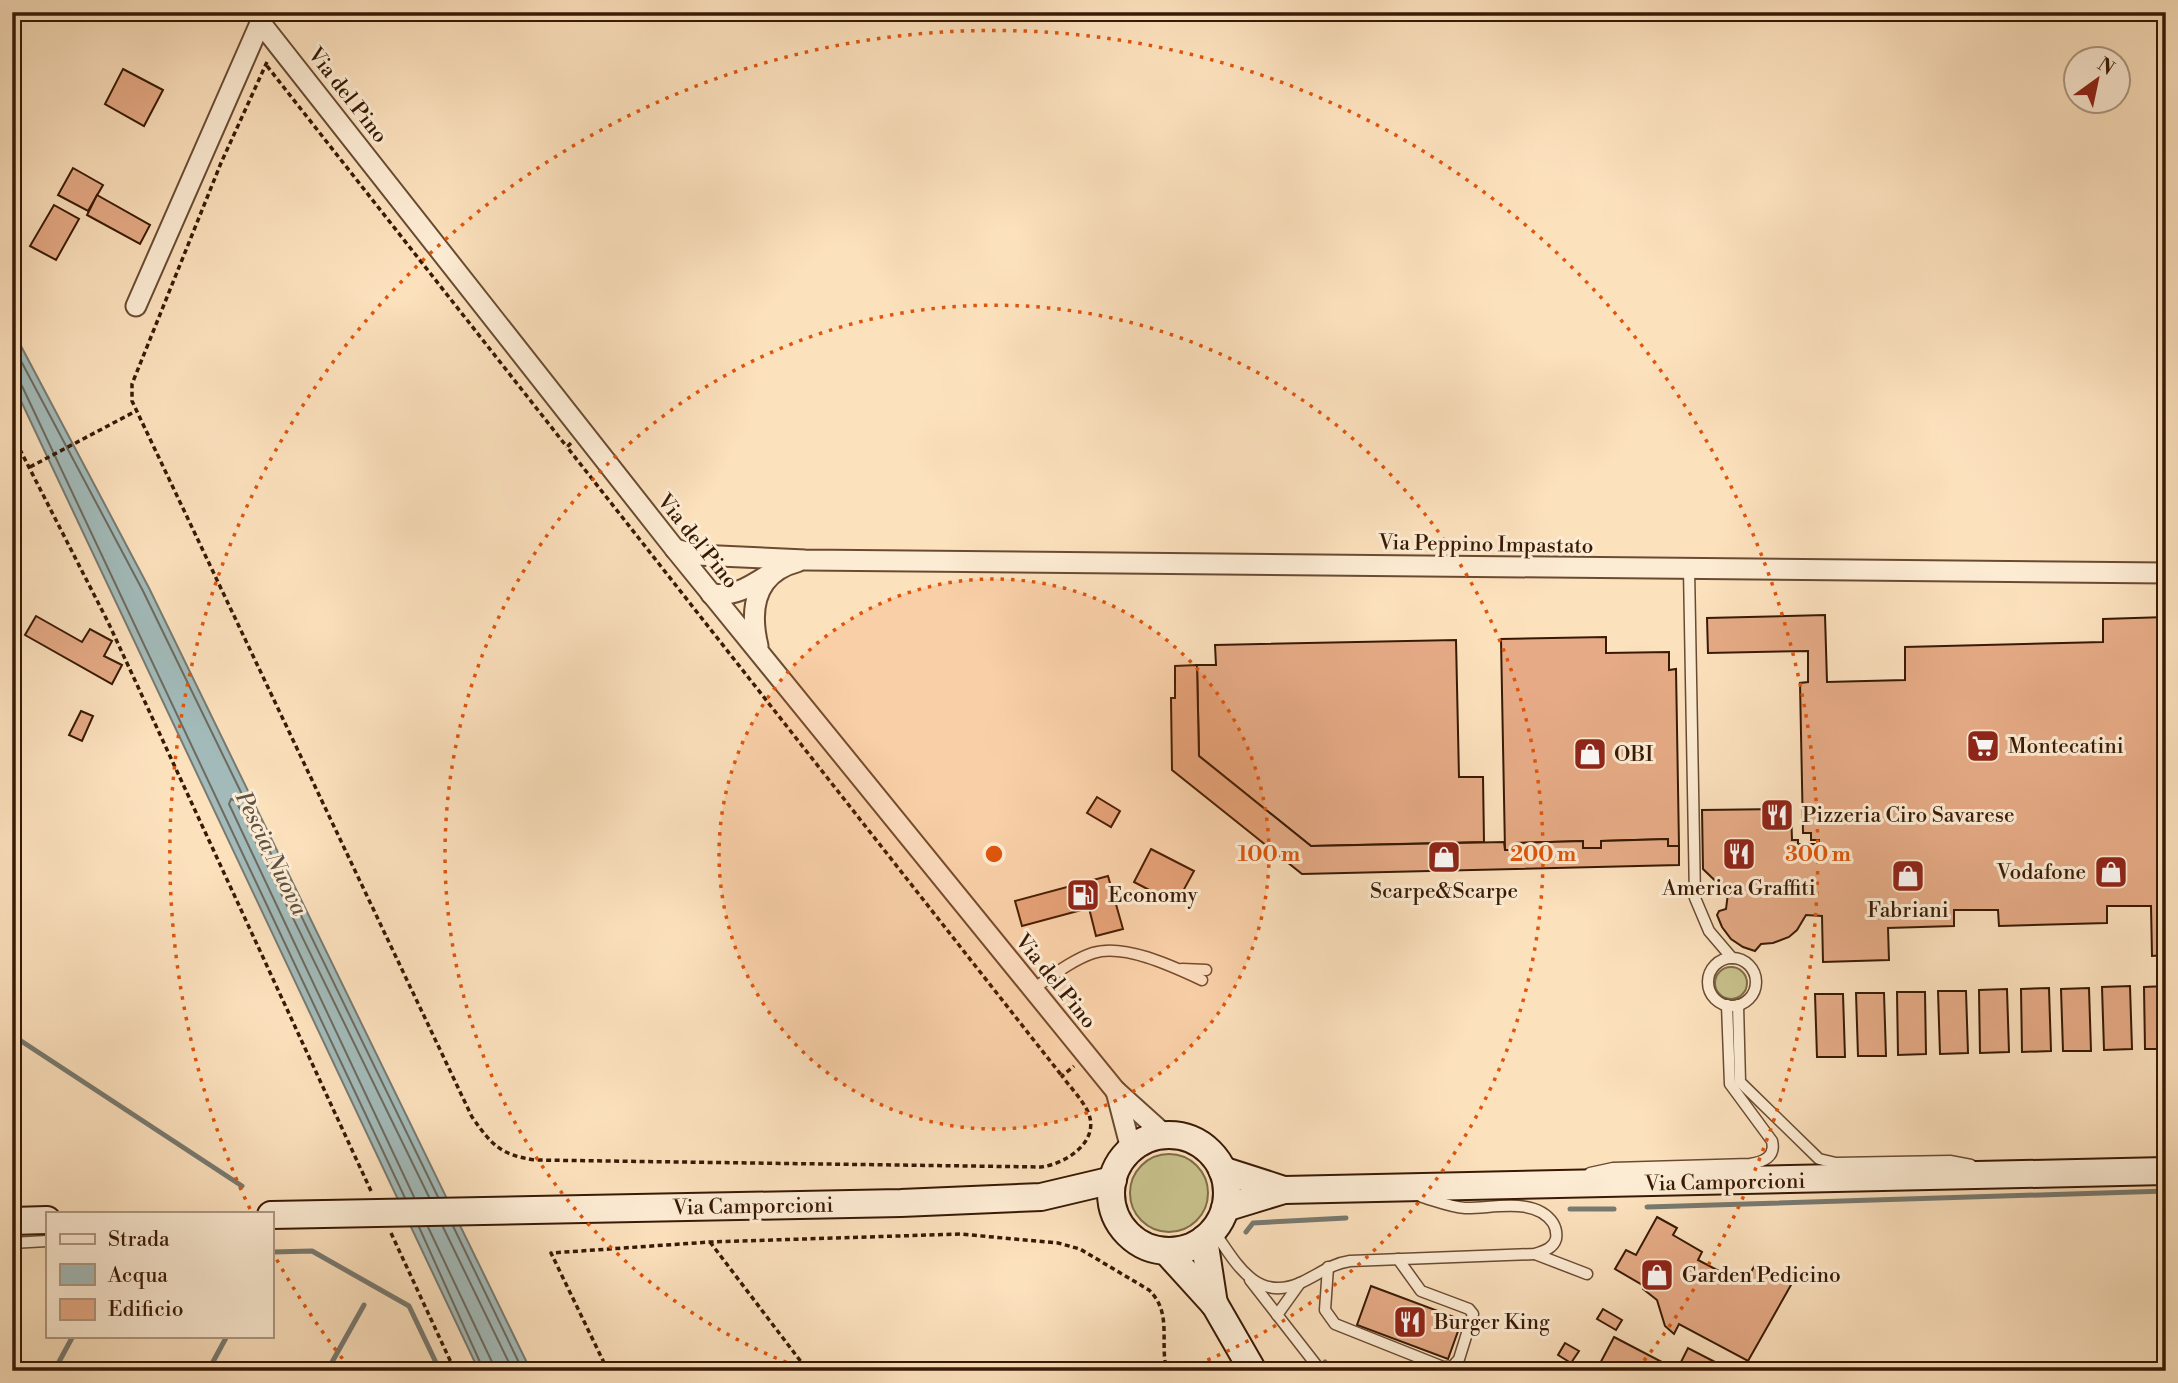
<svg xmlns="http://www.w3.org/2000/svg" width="2178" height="1383" viewBox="0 0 2178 1383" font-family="'Libre Bodoni',serif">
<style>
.green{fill:#c7c18c;stroke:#806d48;stroke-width:2}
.water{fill:#a2bbba;stroke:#787a71;stroke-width:2}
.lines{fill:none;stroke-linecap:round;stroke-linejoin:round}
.shore{stroke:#6d6a5f;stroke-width:2}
.stream{stroke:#787a71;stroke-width:5}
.building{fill:#e6ab86;stroke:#381904;stroke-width:2}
.service-casing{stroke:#694b32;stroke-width:13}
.minor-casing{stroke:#694b32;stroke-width:23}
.secondary-casing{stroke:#381904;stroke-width:30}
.path{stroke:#381904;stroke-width:3.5;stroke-dasharray:5 3.5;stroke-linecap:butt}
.service{stroke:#fdecd4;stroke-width:10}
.minor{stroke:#fdecd4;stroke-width:19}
.secondary{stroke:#fdecd4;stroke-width:26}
.ring{fill:none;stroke:#df560c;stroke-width:3.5;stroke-dasharray:3.5 7}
.labels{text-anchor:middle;stroke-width:6;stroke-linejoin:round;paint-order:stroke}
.street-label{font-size:21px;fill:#381904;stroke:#fdecd4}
.poi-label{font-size:21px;fill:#381904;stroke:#fdecd4;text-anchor:start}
.water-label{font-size:23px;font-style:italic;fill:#5d5244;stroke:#fdecd4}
.centre{fill:#df560c;stroke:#fdecd4;stroke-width:3.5}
.ring-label{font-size:21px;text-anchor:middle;font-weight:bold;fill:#df560c;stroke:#fdecd4;stroke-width:6;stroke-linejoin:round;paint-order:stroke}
</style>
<rect width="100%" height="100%" fill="#fce1bd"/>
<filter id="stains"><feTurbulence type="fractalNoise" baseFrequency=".00286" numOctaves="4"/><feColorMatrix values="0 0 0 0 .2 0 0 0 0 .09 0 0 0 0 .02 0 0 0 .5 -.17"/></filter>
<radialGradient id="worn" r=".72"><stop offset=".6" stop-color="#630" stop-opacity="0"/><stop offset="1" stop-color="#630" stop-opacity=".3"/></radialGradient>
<g class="green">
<circle cx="1731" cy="983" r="16"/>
<circle cx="1169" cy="1193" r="39"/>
</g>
<path class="water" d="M12,329L149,588L531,1371H479L12,382Z"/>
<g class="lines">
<g class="shore">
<path d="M12,344L143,591L438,1197"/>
<path d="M12,382H18L22,386L405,1198"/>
<path d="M414,1197L229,804L231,799L236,801L429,1197"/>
<path d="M453,1226L523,1371"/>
<path d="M419,1227L484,1371"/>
<path d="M428,1227L492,1362L493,1371"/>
<path d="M443,1227L513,1371"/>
</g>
<g class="stream">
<path d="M12,1035L242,1186"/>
<path d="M1647,1207L2166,1191"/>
<path d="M1570,1209H1614"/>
<path d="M1246,1232L1253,1223L1346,1218"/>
<path d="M271,1254L273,1252L312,1251L409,1306L440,1371"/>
<path d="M12,1294L18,1283"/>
<path d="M1325,1362L1332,1371"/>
<path d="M54,1371L73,1336"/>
<path d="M208,1371L227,1336"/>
<path d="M327,1371L364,1305"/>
</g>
</g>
<g class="building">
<path d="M123,69L163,90L144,126L105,104Z"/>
<path d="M73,168L103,185L88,211L58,195Z"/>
<path d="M97,195L150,225L140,244L87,215Z"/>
<path d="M54,205L79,219L56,260L30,246Z"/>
<path d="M1825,615L1827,682L1905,680V647L2103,642V619L2166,617V955L2152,956L2151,906H2107V923L1999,926L1998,910H1954V926L1888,928L1889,960L1823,962L1822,916L1806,915L1797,930L1789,937L1773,943L1761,944L1755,951L1743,947L1731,939L1722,927L1717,915L1719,911L1726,909L1728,893L1703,869L1702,810L1791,809L1792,840H1798V844H1819V840H1811V833H1803L1800,683L1808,682V651L1708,653L1707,618Z"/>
<path d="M36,616L82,642L90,629L112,641L104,656L122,665L112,684L25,635Z"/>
<path d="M1606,637V653L1669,652V670L1676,669L1679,846H1668V839L1601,841V848H1583V841L1516,843V850H1505L1501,639Z"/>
<path d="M1456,640L1459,777H1483L1484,842L1311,846L1199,756L1197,665H1216L1215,645Z"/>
<path d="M1197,665L1199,756L1311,846L1504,842L1505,850H1516V843L1583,841V848H1601V841L1668,839V846H1679V865L1302,874L1172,770L1171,698H1175V666Z"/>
<path d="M81,711L93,716L82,741L69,735Z"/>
<path d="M1097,797L1120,811L1111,827L1087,813Z"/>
<path d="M1151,849L1194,871L1176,904L1134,882Z"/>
<path d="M1108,876L1123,929L1096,936L1089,908L1022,926L1015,901Z"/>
<path d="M2130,986L2132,1049L2104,1050L2102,987Z"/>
<path d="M2166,986V1049H2145L2144,987Z"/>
<path d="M2049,988L2051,1051L2022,1052L2021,989Z"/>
<path d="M2089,988L2091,1051H2063L2061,989Z"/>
<path d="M2007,989L2009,1052L1980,1053L1979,990Z"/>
<path d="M1938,991H1966L1968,1053L1940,1054Z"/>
<path d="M1897,992H1925L1926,1054L1898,1055Z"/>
<path d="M1856,993H1884L1886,1056H1858Z"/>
<path d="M1815,994H1843L1845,1057H1817Z"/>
<path d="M1657,1217L1677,1228L1673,1235L1702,1252L1698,1260L1744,1284L1755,1265L1791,1285L1748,1361L1679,1324L1674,1334L1665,1326L1657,1300L1643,1289L1644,1286L1615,1269L1626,1250L1636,1255Z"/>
<path d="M1371,1286L1462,1320L1448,1359L1357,1325Z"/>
<path d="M1603,1309L1622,1320L1616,1330L1597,1319Z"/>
<path d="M1614,1337L1677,1370L1688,1348L1717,1363L1713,1371H1596Z"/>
<path d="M1565,1343L1579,1351L1571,1363L1558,1355Z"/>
</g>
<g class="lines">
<defs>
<g id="service">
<path d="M1689,569L1695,898L1709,931L1732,958"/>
<circle cx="1732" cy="982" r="24"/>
<path d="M1182,969L1206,970"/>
<path d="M1033,989C1052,976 1072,960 1093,953C1124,943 1174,967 1202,980"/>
<path d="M1738,1005L1740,1082L1819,1159L1836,1163L1950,1161L1971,1165"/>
<path d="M1590,1173L1613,1168L1750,1164C1763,1162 1776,1157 1772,1141L1730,1084L1727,1005"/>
<path d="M1213,1230C1235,1261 1255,1303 1300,1283C1318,1275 1330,1264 1350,1261L1535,1254C1543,1251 1553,1249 1556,1239C1557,1233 1556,1228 1553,1223C1535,1196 1491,1209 1465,1208C1450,1207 1436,1201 1422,1197"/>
<path d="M12,1243L47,1241"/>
<path d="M1535,1254L1587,1274"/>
<path d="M1328,1267L1325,1310L1335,1324L1443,1367H1452L1459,1359L1473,1314L1469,1309L1421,1291L1398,1259"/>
<path d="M1250,1280L1321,1371"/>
<path d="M1277,1315L1300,1283"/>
</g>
<g id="minor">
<path d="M260,22L675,549L1115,1090L1165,1135"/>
<path d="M136,306L265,12"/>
<path d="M675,549L697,555L805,560L2166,573"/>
<path d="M711,594C734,597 749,587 768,575"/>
<path d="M758,646C749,608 755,573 797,562"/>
<path d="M1116,1091L1131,1149"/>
</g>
<g id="secondary">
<circle cx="1169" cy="1193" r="58"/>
<path d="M1222,1170L1284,1190"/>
<path d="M1225,1208L1284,1190L2166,1171"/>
<path d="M271,1215L901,1203L1041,1197L1113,1180"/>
<path d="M12,1221L47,1220"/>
<path d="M1204,1239L1214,1304"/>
<path d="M1166,1251L1215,1305L1253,1371"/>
</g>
</defs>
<use href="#service" class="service-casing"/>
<use href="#minor" class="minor-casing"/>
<use href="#secondary" class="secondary-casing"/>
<g class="path">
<path d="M267,62L221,163L132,384V401L472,1117C491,1144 500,1155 535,1160L1041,1167C1065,1164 1101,1142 1088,1112C1082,1099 1070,1087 1062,1076L1074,1066"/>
<path d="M267,66L567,447"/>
<path d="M12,434L108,622L371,1191"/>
<path d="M571,443L567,447L1062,1076"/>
<path d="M30,467L136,411"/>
<path d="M12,653L13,652"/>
<path d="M391,1233L455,1371"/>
<path d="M710,1242L808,1371"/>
<path d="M608,1371L551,1253L710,1242L960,1234L1058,1243L1080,1249L1149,1290C1173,1313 1159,1343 1167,1371"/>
</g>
<use href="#service" class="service"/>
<use href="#minor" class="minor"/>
<use href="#secondary" class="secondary"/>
</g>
<circle cx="994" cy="854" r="275" fill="#df560c" fill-opacity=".12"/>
<g class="ring">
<circle cx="994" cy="854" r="275"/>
<path d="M806 1370A549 549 0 1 1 1182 1370"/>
<path d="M349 1367A824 824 0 0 1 273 1253M250 1209A824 824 0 1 1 1639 1367"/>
</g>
<defs>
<symbol id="supermarket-square" viewBox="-11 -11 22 22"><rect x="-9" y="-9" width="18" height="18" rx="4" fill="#8f2418" stroke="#fdecd4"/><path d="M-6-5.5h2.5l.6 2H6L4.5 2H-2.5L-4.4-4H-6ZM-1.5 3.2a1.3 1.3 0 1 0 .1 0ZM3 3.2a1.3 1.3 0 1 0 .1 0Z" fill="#fff"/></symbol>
<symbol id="shop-square" viewBox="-11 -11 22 22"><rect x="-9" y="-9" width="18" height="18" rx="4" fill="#8f2418" stroke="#fdecd4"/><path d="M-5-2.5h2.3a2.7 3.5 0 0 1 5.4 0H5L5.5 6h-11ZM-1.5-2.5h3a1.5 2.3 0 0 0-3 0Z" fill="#fff"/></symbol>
<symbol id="restaurant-square" viewBox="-11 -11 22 22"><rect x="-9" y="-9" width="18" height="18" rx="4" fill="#8f2418" stroke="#fdecd4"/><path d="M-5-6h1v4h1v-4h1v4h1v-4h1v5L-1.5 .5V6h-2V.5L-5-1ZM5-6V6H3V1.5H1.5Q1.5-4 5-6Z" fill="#fff"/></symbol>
<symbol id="fuel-square" viewBox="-11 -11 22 22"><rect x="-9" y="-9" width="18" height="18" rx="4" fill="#8f2418" stroke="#fdecd4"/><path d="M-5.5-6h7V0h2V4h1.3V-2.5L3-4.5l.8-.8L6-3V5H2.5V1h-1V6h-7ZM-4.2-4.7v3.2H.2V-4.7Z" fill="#fff"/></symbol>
</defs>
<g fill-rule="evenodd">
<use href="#supermarket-square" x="1964" y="727" width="38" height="38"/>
<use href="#shop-square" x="1571" y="735" width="38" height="38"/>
<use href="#restaurant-square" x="1758" y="796" width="38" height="38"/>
<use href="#restaurant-square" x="1720" y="835" width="38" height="38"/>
<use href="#shop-square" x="1425" y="838" width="38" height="38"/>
<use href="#shop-square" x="2092" y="853" width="38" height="38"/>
<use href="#shop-square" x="1889" y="857" width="38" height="38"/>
<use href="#fuel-square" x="1064" y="876" width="38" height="38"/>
<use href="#shop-square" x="1638" y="1256" width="38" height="38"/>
<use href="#restaurant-square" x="1391" y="1303" width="38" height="38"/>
</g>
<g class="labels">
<g class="street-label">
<text transform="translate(348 95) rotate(52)" y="7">Via del Pino</text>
<text transform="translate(698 541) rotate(51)" y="7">Via del Pino</text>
<text transform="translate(1486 544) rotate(1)" y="7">Via Peppino Impastato</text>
<text transform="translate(1056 981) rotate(51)" y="7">Via del Pino</text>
<text transform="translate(1725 1182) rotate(-1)" y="7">Via Camporcioni</text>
<text transform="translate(753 1206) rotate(-1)" y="7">Via Camporcioni</text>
</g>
<g class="poi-label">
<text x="2008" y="753">Montecatini</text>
<text x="1614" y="761">OBI</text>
<text x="1802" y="822">Pizzeria Ciro Savarese</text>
<text x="2086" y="879" text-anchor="end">Vodafone</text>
<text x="1739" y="895" text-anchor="middle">America Graffiti</text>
<text x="1444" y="898" text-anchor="middle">Scarpe&amp;Scarpe</text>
<text x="1108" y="902">Economy</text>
<text x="1908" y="917" text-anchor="middle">Fabriani</text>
<text x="1682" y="1282">Garden Pedicino</text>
<text x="1434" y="1329">Burger King</text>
</g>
<g class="water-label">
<text transform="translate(272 853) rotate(64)" y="8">Pescia Nuova</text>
</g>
</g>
<circle cx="994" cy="854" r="10" class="centre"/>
<g class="ring-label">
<text x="1269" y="861">100 m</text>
<text x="1543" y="861">200 m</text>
<text x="1818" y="861">300 m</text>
</g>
<rect width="2178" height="1383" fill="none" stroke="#fce1bd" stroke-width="42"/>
<rect x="14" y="14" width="2150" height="1355" fill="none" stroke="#381904" stroke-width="3.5"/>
<rect x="21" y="21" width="2136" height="1341" fill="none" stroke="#381904" stroke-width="2"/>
<rect x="46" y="1212" width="228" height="126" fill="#fdecd4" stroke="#ae9881" stroke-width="2"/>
<rect x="60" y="1234" width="35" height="10" fill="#fdecd4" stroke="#ae9881" stroke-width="2"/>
<text x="108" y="1246" font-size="21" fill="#381904">Strada</text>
<rect x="60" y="1264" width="35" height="21" fill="#a2bbba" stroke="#ae9881" stroke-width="2"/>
<text x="108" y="1282" font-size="21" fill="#381904">Acqua</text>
<rect x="60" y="1299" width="35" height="21" fill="#e6ab86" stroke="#ae9881" stroke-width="2"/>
<text x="108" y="1316" font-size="21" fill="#381904">Edificio</text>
<g transform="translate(2097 80) rotate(33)"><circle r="33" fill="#fdecd4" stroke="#ae9881" stroke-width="2"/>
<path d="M0-5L12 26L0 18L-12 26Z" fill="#8f2418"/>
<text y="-10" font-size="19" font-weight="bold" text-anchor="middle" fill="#381904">N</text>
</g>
<rect width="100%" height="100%" filter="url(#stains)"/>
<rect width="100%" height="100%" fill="url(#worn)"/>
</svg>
